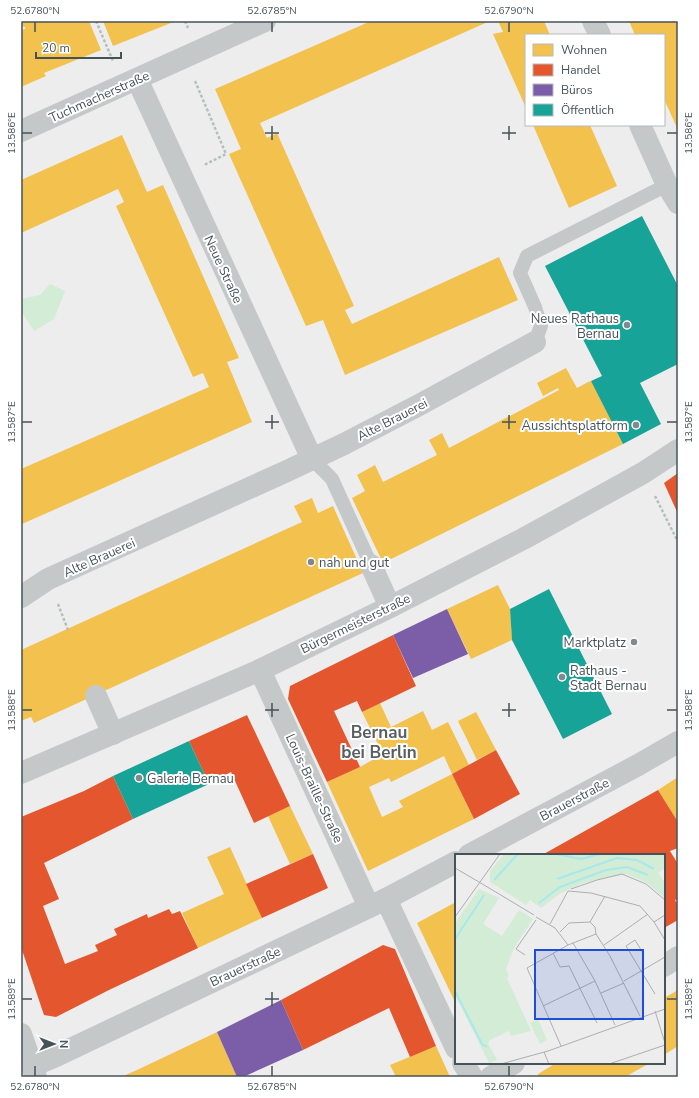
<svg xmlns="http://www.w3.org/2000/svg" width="699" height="1098" viewBox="0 0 699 1098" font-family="'Nunito Sans',sans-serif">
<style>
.green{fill:#d2ecd6}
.homes{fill:#f2c14e}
.shops{fill:#e4572e}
.offices{fill:#7b5ea7}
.public{fill:#17a398}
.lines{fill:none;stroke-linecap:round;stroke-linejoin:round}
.path{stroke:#b4c1ba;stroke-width:2.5;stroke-dasharray:3 2;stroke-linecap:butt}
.lane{stroke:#c5c8c9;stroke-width:14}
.street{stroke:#c5c8c9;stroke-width:22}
.ticks{fill:none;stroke:#455359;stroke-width:1.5}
.poi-dot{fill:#80898d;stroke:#fff;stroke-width:1.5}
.labels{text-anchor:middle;stroke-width:4;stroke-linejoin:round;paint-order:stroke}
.street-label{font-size:13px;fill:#455359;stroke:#fff}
.poi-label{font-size:13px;fill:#455359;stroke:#fff;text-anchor:end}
.district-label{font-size:17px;font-weight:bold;fill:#595e61;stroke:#fff}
.inset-river{fill:none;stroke:#a7e9ea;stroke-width:2}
.inset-road{fill:none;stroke:#aaafb2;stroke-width:1}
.view{fill:#1d4ed8;fill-opacity:0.15;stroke:#1d4ed8;stroke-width:2}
.inset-edge{fill:none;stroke:#455359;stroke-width:2}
.neatline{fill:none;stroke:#455359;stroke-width:1.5}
.ticks-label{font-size:10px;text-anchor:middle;fill:#455359}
</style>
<rect width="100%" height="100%" fill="#eeeded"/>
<path class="green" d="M50,284L65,291L54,319L34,331L21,311L22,299L40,295Z"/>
<g class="homes">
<path d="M21,21H89L101,50L44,73L46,76L21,87V31L26,28L21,25Z"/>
<path d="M103,21H176L113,46Z"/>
<path d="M371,21H490L260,123L267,138L277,133L354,306L345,310L352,324L499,257L518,300L345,375L323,320L306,326L229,154L241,149L215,89Z"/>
<path d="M498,21H544L550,35H526V108L493,34L503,32Z"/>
<path d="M629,21H678V130L664,99V35H635Z"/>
<path d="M533,125H590L617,186L569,208Z"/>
<path d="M122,135L147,192L163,185L239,358L227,362L252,422L22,524L21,521V469L209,387L203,373L193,377L116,206L124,202L118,189L21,233V180Z"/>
<path d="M566,368L577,388L590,381L592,382L623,444L383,563L352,498L365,491L357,475L375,465L383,482L437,455L429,440L442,433L449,448L559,390L558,388L543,396L537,383Z"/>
<path d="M312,498L318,513L333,506L363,573L34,723L31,717L21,721V650L302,522L294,506Z"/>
<path d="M498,585L510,609L512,640L471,659L447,609Z"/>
<path d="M380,703L391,727L423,711L432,730L448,722L469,765L452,774L444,756L391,782L389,778L369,787L382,817L403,807L399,801L452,774L474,819L368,871L327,782L360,767L383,754L362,712Z"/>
<path d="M476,712L496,750L477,760L458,721Z"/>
<path d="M678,777V822L658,790Z"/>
<path d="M290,806L313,854L290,864L268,816Z"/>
<path d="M230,847L262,918L198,948L182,913L224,894L207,857Z"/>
<path d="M456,902V1004L417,923Z"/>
<path d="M678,990V1046L664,1055V998Z"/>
<path d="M217,1032L237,1077H121L137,1070Z"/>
<path d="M436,1046L450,1077H396L390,1065Z"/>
<path d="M556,1063H650L625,1077H539L538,1074Z"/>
</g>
<g class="shops">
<path d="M678,473V514L664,483Z"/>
<path d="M393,635L416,686L362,712L357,701L334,711L360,767L327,782L288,699L290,686Z"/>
<path d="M247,715L290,806L254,823L231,772L209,784L189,741Z"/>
<path d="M496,750L520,794L474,819L452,774Z"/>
<path d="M113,776L133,819L44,863L59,899L43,906L65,964L98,951L95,945L117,935L114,929L147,914L148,918L169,909L172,914L180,911L198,948L109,990L56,1017L44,1015L21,947V817L84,791Z"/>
<path d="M658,790L678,822V848L670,851L678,864V899L675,900L678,905V920L664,928V855H542Z"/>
<path d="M313,854L328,888L262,918L246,884Z"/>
<path d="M383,945L395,949L436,1046L410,1057L389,1008L303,1050L281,1000Z"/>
</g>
<g class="offices">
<path d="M447,609L468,654L413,678L393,635Z"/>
<path d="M281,1000L303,1050L243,1077H237L217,1032Z"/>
</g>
<g class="public">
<path d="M642,216L678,286V364L640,383L661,424L623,444L591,381L602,376L545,266Z"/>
<path d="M549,589L612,714L563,739L512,640L510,609Z"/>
<path d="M189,741L209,784L133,819L113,776Z"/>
</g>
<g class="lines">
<g class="path">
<path d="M96,21L113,61"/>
<path d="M185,21L188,28"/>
<path d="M195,81L226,154L204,165"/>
<path d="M655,496L678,542"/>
<path d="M58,604L68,630"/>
</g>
<g class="lane">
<path d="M535,342L541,326L535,307L520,273L527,256L667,185"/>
<path d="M312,459L332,479L371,565"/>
</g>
<g class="street">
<path d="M593,21L600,35"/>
<path d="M137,79L312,459"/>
<path d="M640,125L667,185L678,203"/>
<path d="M21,131L265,21"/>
<path d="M371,565L390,607"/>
<path d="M21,597L48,579L287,471L344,444L419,405L535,342"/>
<path d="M260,670L369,907"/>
<path d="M96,696L113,734"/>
<path d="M21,773L260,670L390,607L523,539L643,473L678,450"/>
<path d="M469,855L638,765L678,742"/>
<path d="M386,899L456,1048"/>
<path d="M664,966L678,957"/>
<path d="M21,1034L36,1077"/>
<path d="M463,1063L472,1077"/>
<path d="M32,1066L56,1056L386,899L456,862"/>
<path d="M491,1077L514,1063"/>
</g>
</g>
<path class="ticks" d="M35,22V32M272,22V32M509,22V32M272,126V140M509,126V140M22,133H32M265,133H279M502,133H516M667,133H677M272,415V429M509,415V429M22,422H32M265,422H279M502,422H516M667,422H677M272,703V717M509,703V717M22,710H32M265,710H279M502,710H516M667,710H677M272,992V1006M22,999H32M265,999H279M667,999H677M35,1066V1076M272,1066V1076M509,1066V1076"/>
<g class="poi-dot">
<circle cx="627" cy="325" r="4"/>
<circle cx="636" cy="425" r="4"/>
<circle cx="311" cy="562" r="4"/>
<circle cx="634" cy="642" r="4"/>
<circle cx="562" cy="677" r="4"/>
<circle cx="139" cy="778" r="4"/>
</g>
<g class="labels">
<g class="street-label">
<text transform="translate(99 96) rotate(-24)" y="5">Tuchmacherstraße</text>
<text transform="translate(224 269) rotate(65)" y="5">Neue Straße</text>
<text transform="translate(392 419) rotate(-27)" y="5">Alte Brauerei</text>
<text transform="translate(99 557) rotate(-24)" y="5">Alte Brauerei</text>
<text transform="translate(355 623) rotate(-26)" y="5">Bürgermeisterstraße</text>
<text transform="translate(315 788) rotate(65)" y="5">Louis-Braille-Straße</text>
<text transform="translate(574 799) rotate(-28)" y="5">Brauerstraße</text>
<text transform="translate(245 966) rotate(-25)" y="5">Brauerstraße</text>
</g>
<g class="poi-label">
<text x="619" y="323">Neues Rathaus<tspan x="619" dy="15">Bernau</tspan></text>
<text x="628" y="430">Aussichtsplatform</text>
<text x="319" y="567" text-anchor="start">nah und gut</text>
<text x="626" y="647">Marktplatz</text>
<text x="570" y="675" text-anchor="start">Rathaus -<tspan x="570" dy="15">Stadt Bernau</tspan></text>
<text x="147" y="783" text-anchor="start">Galerie Bernau</text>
</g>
<g class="district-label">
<text x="379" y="738">Bernau<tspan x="379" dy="20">bei Berlin</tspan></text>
</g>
</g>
<g transform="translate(455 854)">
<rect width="210" height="210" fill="#eeeded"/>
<path d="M49,0H210V14L203,19L210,28V44L192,29L172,20L128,29L106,39L86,54L75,46L71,51L35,28V17ZM24,35L44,44L28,70L47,82L64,56L78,65L59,94L51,115L54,122L52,124L76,177L56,182L54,177L35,186L33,189L42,206L34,209L0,141V69ZM83,165L92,186L85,190L75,169Z" fill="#d2ecd6"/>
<path class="inset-river" d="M101,0L126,5L145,0M102,25L162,4L182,6L199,15M39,26L63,0M84,49L105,33L151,16L172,13L193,21M0,85L29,41M0,137L27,190L32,193"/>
<path class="inset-road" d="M0,14L24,28M24,28L79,61M116,35L142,26L167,20L191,30L210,46M0,63L45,0M81,63L100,74L113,91M199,68L210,61M95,70L113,37L136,39L185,52L199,68L210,86M105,78L114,69L135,68M141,80L155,102L185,162M141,80L140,73L135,68L150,42M118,89L140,127L160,171M149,91L193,60M98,99L105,113L114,112L142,169M188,99L180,86L171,92L200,140M70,101L61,95L81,66M169,127L210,103M146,139L169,129M88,152L140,127M200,157L210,189M106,192L72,114L113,91L141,80M89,198L94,210M46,210L93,197L210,155M154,210L210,191"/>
<path class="view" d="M80,96H188V165H80Z"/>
<rect width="210" height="210" class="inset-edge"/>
</g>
<rect width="699" height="1098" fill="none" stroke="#ffffff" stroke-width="44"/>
<rect x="525" y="34" width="140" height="92" fill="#ffffff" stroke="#b5babd"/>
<rect x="533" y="44" width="20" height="12" fill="#f2c14e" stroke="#b5babd"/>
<text x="561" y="54" font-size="12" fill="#455359">Wohnen</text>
<rect x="533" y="64" width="20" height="12" fill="#e4572e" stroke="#b5babd"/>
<text x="561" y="74" font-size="12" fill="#455359">Handel</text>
<rect x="533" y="84" width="20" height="12" fill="#7b5ea7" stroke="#b5babd"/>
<text x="561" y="94" font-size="12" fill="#455359">Büros</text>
<rect x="533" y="104" width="20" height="12" fill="#17a398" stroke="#b5babd"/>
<text x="561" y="114" font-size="12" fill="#455359">Öffentlich</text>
<g transform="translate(54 1044) rotate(90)" stroke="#ffffff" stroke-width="3" paint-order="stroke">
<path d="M0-3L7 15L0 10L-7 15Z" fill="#455359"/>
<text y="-6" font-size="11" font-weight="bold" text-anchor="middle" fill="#455359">N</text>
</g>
<path d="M36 52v6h85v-6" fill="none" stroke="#455359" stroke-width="2"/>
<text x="42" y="52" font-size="12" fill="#455359" stroke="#ffffff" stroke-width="3" paint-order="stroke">20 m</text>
<rect x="22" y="22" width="655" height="1054" class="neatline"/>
<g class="ticks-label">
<text x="35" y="14">52.6780°N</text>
<text x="272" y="14">52.6785°N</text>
<text x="509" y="14">52.6790°N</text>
<text transform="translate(688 133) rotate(-90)" y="4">13.586°E</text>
<text transform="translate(11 133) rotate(-90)" y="4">13.586°E</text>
<text transform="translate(688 422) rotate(-90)" y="4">13.587°E</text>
<text transform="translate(11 422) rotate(-90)" y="4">13.587°E</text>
<text transform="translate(688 710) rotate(-90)" y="4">13.588°E</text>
<text transform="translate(11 710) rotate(-90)" y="4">13.588°E</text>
<text transform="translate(688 999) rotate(-90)" y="4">13.589°E</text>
<text transform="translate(11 999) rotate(-90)" y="4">13.589°E</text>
<text x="35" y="1090">52.6780°N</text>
<text x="272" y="1090">52.6785°N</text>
<text x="509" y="1090">52.6790°N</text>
</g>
</svg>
